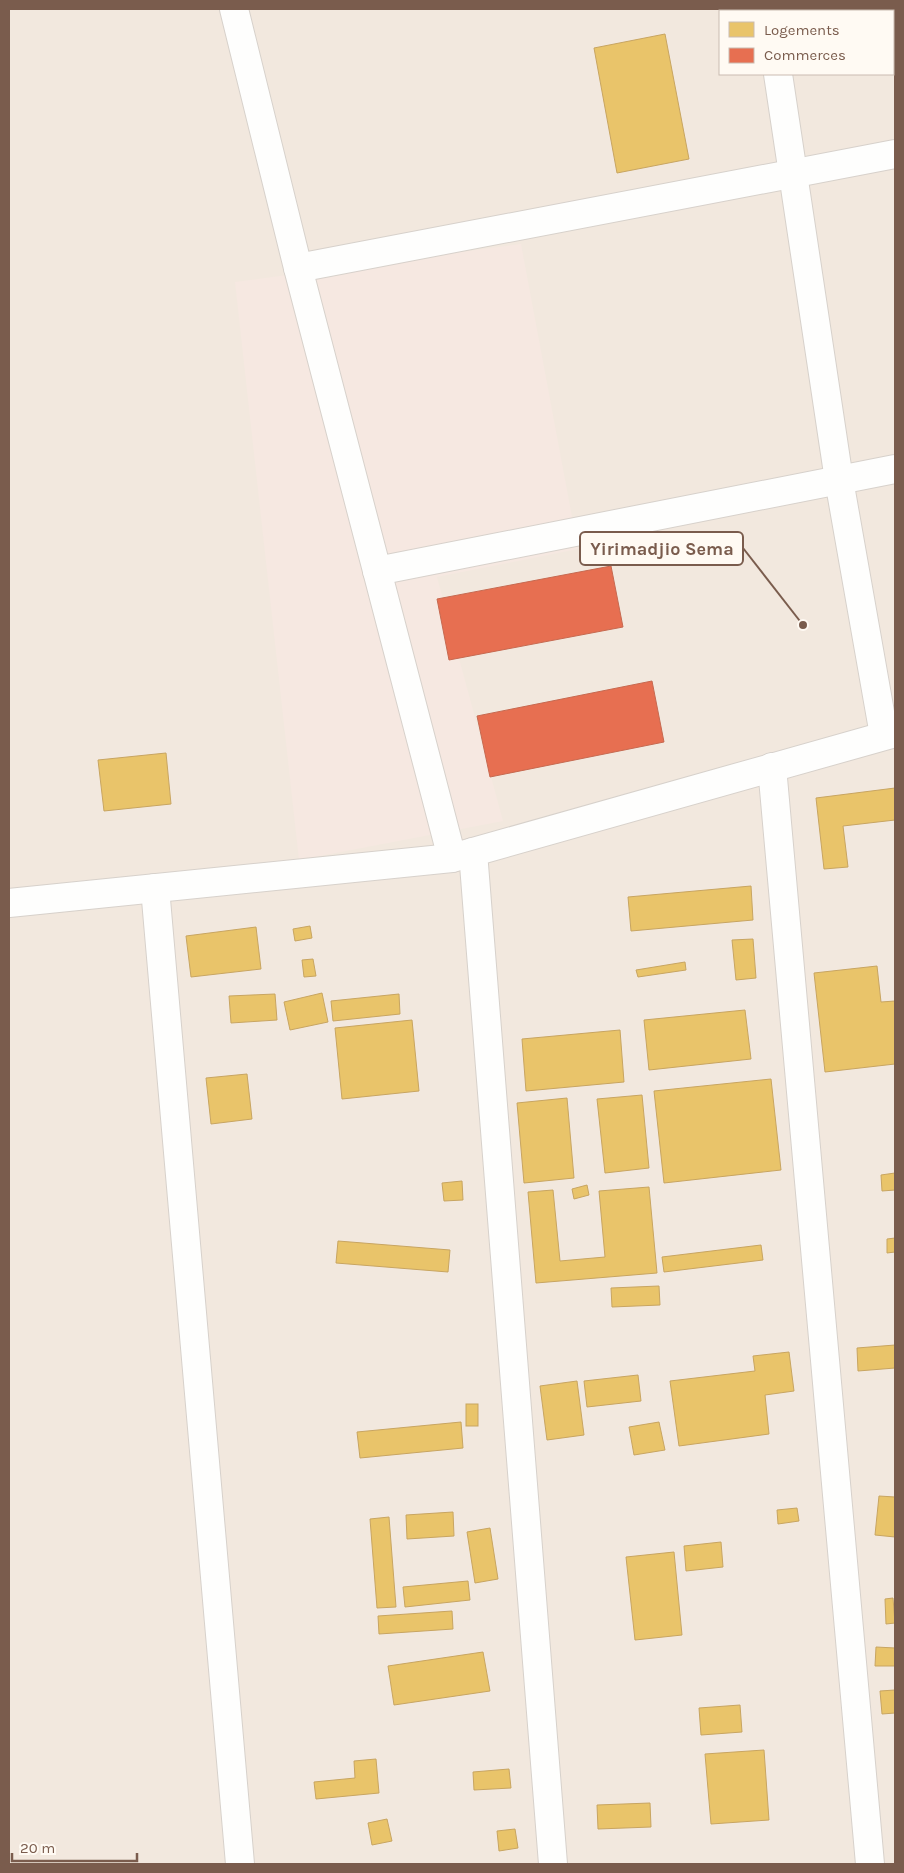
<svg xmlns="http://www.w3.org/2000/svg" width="904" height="1873" viewBox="0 0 904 1873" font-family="Karla,sans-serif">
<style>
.residential{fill:#f2e8de;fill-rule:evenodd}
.commercial{fill:#f6e8e1}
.homes{fill:#e9c46a;stroke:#c8a561}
.shops{fill:#e76f51;stroke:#c66950}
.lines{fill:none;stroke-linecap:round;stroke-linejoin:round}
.minor-casing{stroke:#d7d1cb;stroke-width:30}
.minor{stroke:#fefefd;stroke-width:28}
.leader{fill:none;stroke:#7a5c4d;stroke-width:2}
.callout-dot{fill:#7a5c4d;stroke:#fffaf3;stroke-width:2}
.callout{fill:#fffaf3;stroke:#7a5c4d;stroke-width:2}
.callout-label{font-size:18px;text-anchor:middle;font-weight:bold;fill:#7a5c4d}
</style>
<rect width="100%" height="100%" fill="#f9f5f0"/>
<path class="residential" d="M9,9H895V1864H9ZM720,11H893V74H720Z"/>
<path class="commercial" d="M521,244L578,549L437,577L503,821L299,860L235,282Z"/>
<g class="homes">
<path d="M665,34L689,159L617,173L594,48Z"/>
<path d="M166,753L171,804L104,811L98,760Z"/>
<path d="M895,788V820L843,826L848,867L824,869L816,798Z"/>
<path d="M751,886L753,920L631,931L628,897Z"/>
<path d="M310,926L312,938L295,941L293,929Z"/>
<path d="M256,927L261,969L191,977L186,936Z"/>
<path d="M753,939L756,978L736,980L732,940Z"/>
<path d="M313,959L316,976L304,977L302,960Z"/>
<path d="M685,962L686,970L638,977L636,970Z"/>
<path d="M877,966L881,1002L895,1001V1064L825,1072L814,973Z"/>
<path d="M322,993L328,1022L290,1030L284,1002Z"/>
<path d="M275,994L277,1020L231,1023L229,996Z"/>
<path d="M399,994L400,1014L333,1021L331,1001Z"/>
<path d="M745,1010L751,1059L649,1070L644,1020Z"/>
<path d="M412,1020L419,1091L342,1099L335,1028Z"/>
<path d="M620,1030L624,1082L526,1091L522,1039Z"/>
<path d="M247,1074L252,1119L211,1124L206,1078Z"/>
<path d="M771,1079L781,1170L664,1183L654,1091Z"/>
<path d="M642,1095L649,1168L605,1173L597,1099Z"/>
<path d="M567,1098L574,1178L524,1183L517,1103Z"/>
<path d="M895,1173V1190L882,1191L881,1175Z"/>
<path d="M462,1181L463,1200L444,1201L442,1183Z"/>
<path d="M587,1185L589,1195L574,1199L572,1189Z"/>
<path d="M649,1187L657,1273L536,1283L528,1192L553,1190L560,1261L605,1257L599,1191Z"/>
<path d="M895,1238V1252L887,1253V1239Z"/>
<path d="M338,1241L450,1250L448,1272L336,1263Z"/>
<path d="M761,1245L763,1260L664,1272L662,1257Z"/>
<path d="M659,1286L660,1305L612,1307L611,1288Z"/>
<path d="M895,1345V1368L858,1371L857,1348Z"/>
<path d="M789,1352L794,1391L765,1395L769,1434L679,1446L670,1381L755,1371L753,1356Z"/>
<path d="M638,1375L641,1401L587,1407L584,1381Z"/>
<path d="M577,1381L584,1435L547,1440L540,1386Z"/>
<rect x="466" y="1404" width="12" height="22"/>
<path d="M461,1422L463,1448L360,1458L357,1432Z"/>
<path d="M659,1422L665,1450L634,1455L629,1427Z"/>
<path d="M879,1496L895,1497V1537L875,1535Z"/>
<path d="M797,1508L799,1521L778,1524L777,1510Z"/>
<path d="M453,1512L454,1536L407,1539L406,1515Z"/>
<path d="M389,1517L396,1607L377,1608L370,1519Z"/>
<path d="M490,1528L498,1579L475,1583L467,1532Z"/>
<path d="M721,1542L723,1567L686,1571L684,1546Z"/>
<path d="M674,1552L682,1635L635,1640L626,1557Z"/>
<path d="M468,1581L470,1600L405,1607L403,1587Z"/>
<path d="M893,1598L895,1623L886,1624L885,1599Z"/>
<path d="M452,1611L453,1629L379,1634L378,1616Z"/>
<path d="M876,1647L895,1648V1666H875Z"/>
<path d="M483,1652L490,1691L394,1705L388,1666Z"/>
<path d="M895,1690V1713L882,1714L880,1691Z"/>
<path d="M740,1705L742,1732L701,1735L699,1708Z"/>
<path d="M764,1750L769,1820L711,1824L705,1754Z"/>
<path d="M376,1759L379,1793L316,1799L314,1782L355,1778L354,1761Z"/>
<path d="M509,1769L511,1788L474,1790L473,1772Z"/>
<path d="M650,1803L651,1827L598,1829L597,1805Z"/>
<path d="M387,1819L392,1841L372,1845L368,1823Z"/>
<path d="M515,1829L518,1848L499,1851L497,1831Z"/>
</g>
<g class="shops">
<path d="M611,566L623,627L449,660L437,599Z"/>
<path d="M652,681L664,742L490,777L477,716Z"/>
</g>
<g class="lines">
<defs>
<g id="minor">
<path d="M234,9L298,268L452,858"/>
<path d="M768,9L769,11"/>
<path d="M778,74L839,480L884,735"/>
<path d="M298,268L895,154"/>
<path d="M377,571L895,469"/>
<path d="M772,767L870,1864"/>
<path d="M473,852L553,1864"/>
<path d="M155,888L240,1864"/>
<path d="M9,903L452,858L895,733"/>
</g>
</defs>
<use href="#minor" class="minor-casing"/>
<use href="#minor" class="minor"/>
</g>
<path class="leader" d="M803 625L743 548"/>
<circle class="callout-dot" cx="803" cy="625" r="5"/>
<rect class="callout" x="580" y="532" width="163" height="33" rx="5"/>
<g class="callout-label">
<text x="662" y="555">Yirimadjio Sema</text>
</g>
<rect width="904" height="1873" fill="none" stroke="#7a5c4d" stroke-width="20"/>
<rect x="719" y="10" width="175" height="65" fill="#fffaf3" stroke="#cabbb1"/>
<rect x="729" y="22" width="25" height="15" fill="#e9c46a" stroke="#cabbb1"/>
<text x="764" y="35" font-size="15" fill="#7a5c4d">Logements</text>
<rect x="729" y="48" width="25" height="15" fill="#e76f51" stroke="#cabbb1"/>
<text x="764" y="60" font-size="15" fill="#7a5c4d">Commerces</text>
<path d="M12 1853v8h125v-8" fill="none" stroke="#7a5c4d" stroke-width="2.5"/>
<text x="20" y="1853" font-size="15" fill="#7a5c4d" stroke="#fffaf3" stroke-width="4" paint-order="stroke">20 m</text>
</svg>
